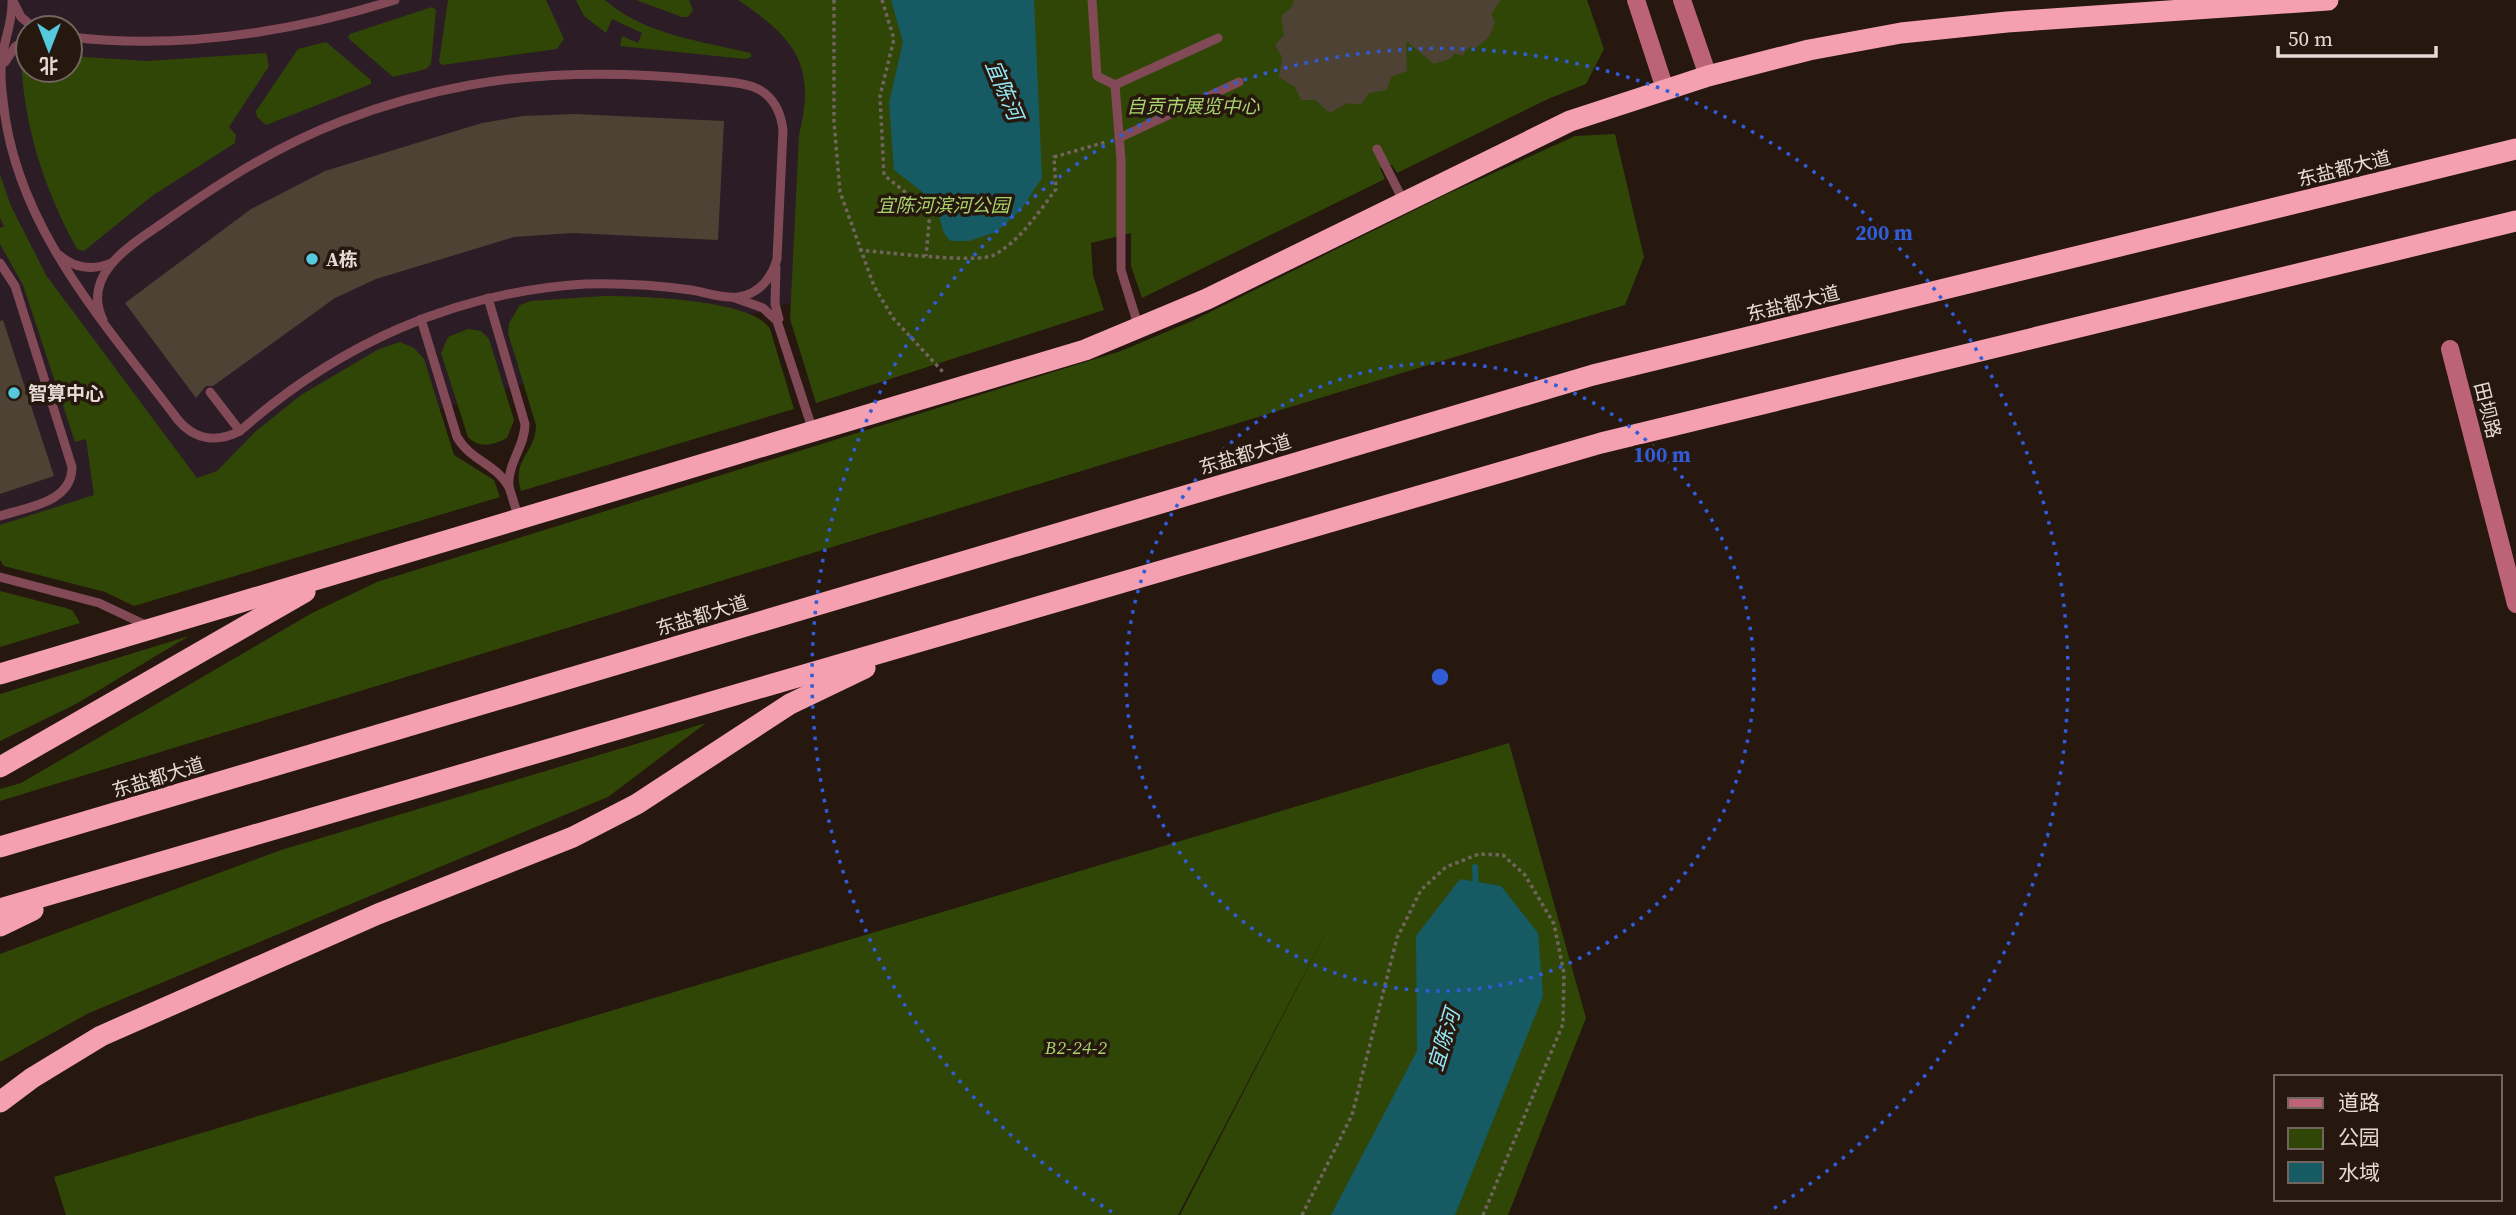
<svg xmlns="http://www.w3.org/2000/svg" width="2516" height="1215" viewBox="0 0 2516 1215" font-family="'Source Serif 4','Noto Sans SC',serif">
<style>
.commercial{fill:#2c1c26;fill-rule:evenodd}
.green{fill:#304607}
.water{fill:#165a64}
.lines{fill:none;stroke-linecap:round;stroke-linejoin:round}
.stream{stroke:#165a64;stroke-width:6}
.building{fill:#4d4233}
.path{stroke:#71645d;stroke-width:3.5;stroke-dasharray:3.5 3.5;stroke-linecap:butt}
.lane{stroke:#824a56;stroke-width:9}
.secondary{stroke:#bd6377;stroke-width:18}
.highway{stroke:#f4a0b0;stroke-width:21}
.ring{fill:none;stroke:#315cd8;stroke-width:3.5;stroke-dasharray:3.5 7}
.poi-dot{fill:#55cadf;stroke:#26170f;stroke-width:2.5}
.labels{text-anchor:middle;stroke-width:7;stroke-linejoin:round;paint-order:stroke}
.park-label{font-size:19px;font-style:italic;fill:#a8d36b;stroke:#26170f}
.street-label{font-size:19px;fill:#e5dad5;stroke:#26170f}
.poi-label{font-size:19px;font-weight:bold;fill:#e5dad5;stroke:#26170f;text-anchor:start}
.water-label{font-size:21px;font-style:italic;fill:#93e8f6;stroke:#26170f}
.centre{fill:#315cd8;stroke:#26170f;stroke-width:3.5}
.ring-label{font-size:21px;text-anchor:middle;font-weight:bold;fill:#315cd8;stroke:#26170f;stroke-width:7;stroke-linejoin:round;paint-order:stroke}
</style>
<rect width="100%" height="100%" fill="#26170f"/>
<path class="commercial" d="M0,0H811L799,300L0,543ZM28,28H70V70H28Z"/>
<g class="green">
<path d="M448,0H546L564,39L557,49L442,65L439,62Z"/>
<path d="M576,0H605C642,34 704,42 751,53V57L745,59L620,46L622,36L638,43L642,33L612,19L606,33L584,16Z"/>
<path d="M636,0H689L693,10L688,17H682Z"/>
<path d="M738,0H1587L1604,49L1586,84L1548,99L1397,173L1392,165L1380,168L1385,179L1142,298L1131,266V233L1091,243L1093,275L1104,310L816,403L790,319L799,135C817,64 794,38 738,0Z"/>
<path d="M432,7L436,10L431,64L426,69L393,77L348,38L350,34Z"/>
<path d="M326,42L371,80V84L266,125L257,117L256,111L298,49Z"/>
<path d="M28,50V70H70V56L147,61L266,53L269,66L229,127L236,135L235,143L152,196L84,251L77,249C44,188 24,128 21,58L23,52Z"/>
<path d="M1615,134L1644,257L1625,305L0,801V789L21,783L312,613L377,582L1121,351L1192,321L1445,195L1575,136Z"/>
<path d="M0,175L11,206L46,275L197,478L217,471L255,432L301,395L377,350L400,342L414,348L424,359L454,455L494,480L500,497L134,606L105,592L4,566L0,560V525L94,495L86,439L75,442L23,285L0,244V228L4,226L0,218Z"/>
<path d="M604,296C638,296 753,299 770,329L794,409L521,491C511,459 536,453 536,425L508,333L509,323L520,305L531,301Z"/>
<path d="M468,329L481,331L489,339L514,420L507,438C493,445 480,449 468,437L441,353L448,337Z"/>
<path d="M0,591L66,608L73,611L80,623L0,647Z"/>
<path d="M189,636L76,704L0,741V694Z"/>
<path d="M706,723L608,797L89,1013L0,1062V954L281,850Z"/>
<path d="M1509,743L1586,1018L1508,1215H1180L1334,917L1178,1215H66L54,1177Z"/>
</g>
<g class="water">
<path d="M891,0H1034L1042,178L1020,211L996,232L969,241H951C938,230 943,215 932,202C922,190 906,180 894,170L889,103L903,42Z"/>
<path d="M1460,879L1501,886L1538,933L1543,996L1455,1215H1331L1417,1051L1416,936Z"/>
</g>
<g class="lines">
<path class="stream" d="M1475,867L1476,889"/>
</g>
<g class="building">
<path d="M1294,0H1501L1491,14L1495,22L1489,37L1476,48L1469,47L1463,55L1454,54L1450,59L1434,64L1406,41L1407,71L1391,77L1387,90L1369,93L1361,105L1348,103L1330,113L1315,100H1301L1295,87L1279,77L1282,57L1275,45L1284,35L1281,16L1291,8Z"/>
<path d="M575,114L724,121L718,240L572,233L514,237L376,279L335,298L213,386H206L196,398L125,303L251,209L325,171L482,123L523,116Z"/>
<path d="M3,320L54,476L0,494V321Z"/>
</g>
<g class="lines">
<g class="path">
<path d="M834,0V121L840,192L874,286L893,318L943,372"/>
<path d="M882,0L894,39L880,96L884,175L930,212L926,256"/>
<path d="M859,250C883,252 977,264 994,255C1021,240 1038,213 1056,189L1054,157L1106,142"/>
<path d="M1302,1215L1352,1115L1397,938L1421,890L1446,867L1479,854L1503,855L1525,875L1554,924L1564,973L1563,1024L1483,1215"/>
</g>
<g class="lane">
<path d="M12,0C13,21 5,37 2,58C0,72 1,86 3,100C15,227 105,323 178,420C195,440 217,443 240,431C337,345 454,292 585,284C620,283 656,285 691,290C705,292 723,299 738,297C759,294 772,278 777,259L783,130C781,113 775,99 760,90C745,82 725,82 708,80C630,72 547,71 470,85C426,93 383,105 342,121C279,145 222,181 167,220C134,243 80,273 103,320"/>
<path d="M1092,0L1097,76L1115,85L1218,38"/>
<path d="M14,3L21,17L34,28"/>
<path d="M70,37C181,50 289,33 395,0"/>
<path d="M5,62L15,47L28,38"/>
<path d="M1115,85L1121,160V270L1139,328"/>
<path d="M1119,138L1239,82"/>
<path d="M1377,149L1404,202"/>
<path d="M59,255C74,268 93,271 111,263"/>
<path d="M0,263L15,286L72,467C72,503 27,507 0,516"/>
<path d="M776,267L775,304L779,319"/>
<path d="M735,298L763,308L777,321L813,431"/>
<path d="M421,319L457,437C470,460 496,464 509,487C507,463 525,447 525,424L488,298"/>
<path d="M210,392L240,431"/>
<path d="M509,487L519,519"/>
<path d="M0,577L99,603L150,627"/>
</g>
<g class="secondary">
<path d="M1636,0L1665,89"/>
<path d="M1682,0L1708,76"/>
<path d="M2450,349L2516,604"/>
</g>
<g class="highway">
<path d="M0,674L1085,350L1207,299L1570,121L1708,76L1809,50L1901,33L2007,22L2328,0"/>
<path d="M0,767L305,592"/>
<path d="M0,847L1593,375L2516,149"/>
<path d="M0,909L1601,443L2516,221"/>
<path d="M0,926L33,910"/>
<path d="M0,1102L32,1078L101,1036L378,914L573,837L637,804L790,704L865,668"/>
</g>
</g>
<g class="ring">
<circle cx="1440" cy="677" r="314"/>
<path d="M1112 1212A628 628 0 1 1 1768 1212"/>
</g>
<g class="poi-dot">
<circle cx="312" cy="259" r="7"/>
<circle cx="14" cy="393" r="7"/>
</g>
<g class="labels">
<g class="park-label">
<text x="1193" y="113">自贡市展览中心</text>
<text x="943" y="212">宜陈河滨河公园</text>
<text x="1076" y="1054">B2-24-2</text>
</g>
<g class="street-label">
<text transform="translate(2344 168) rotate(-14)" y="7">东盐都大道</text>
<text transform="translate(1793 303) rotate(-14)" y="7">东盐都大道</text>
<text transform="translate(2488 410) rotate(76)" y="7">田坝路</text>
<text transform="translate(1245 454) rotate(-17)" y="7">东盐都大道</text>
<text transform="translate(702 615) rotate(-17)" y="7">东盐都大道</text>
<text transform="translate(158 777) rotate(-17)" y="7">东盐都大道</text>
</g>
<g class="poi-label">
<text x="326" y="266">A栋</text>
<text x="28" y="400">智算中心</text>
</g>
<g class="water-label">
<text transform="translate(1004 90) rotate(67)" y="7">宜陈河</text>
<text transform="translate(1444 1040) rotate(-73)" y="7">宜陈河</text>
</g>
</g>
<circle cx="1440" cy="677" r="10" class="centre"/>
<g class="ring-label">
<text x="1884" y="240">200 m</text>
<text x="1662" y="462">100 m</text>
</g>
<rect x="2274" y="1075" width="228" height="126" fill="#26170f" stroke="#72655e" stroke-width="2"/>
<rect x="2288" y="1098" width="35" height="10" fill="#bd6377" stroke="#72655e" stroke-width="2"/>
<text x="2338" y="1110" font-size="21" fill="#e5dad5">道路</text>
<rect x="2288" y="1128" width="35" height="21" fill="#304607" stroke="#72655e" stroke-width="2"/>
<text x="2338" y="1145" font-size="21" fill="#e5dad5">公园</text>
<rect x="2288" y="1162" width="35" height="21" fill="#165a64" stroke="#72655e" stroke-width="2"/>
<text x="2338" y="1180" font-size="21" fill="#e5dad5">水域</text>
<g transform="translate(49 49) rotate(180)"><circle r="33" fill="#26170f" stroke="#72655e" stroke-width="2"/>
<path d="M0-5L12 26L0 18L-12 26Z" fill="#55cadf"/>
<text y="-10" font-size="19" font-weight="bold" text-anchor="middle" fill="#e5dad5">北</text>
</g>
<path d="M2278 46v10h158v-10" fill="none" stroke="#e5dad5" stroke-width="3.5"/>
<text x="2288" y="46" font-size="21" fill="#e5dad5" stroke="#26170f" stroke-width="5" paint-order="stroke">50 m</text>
</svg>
